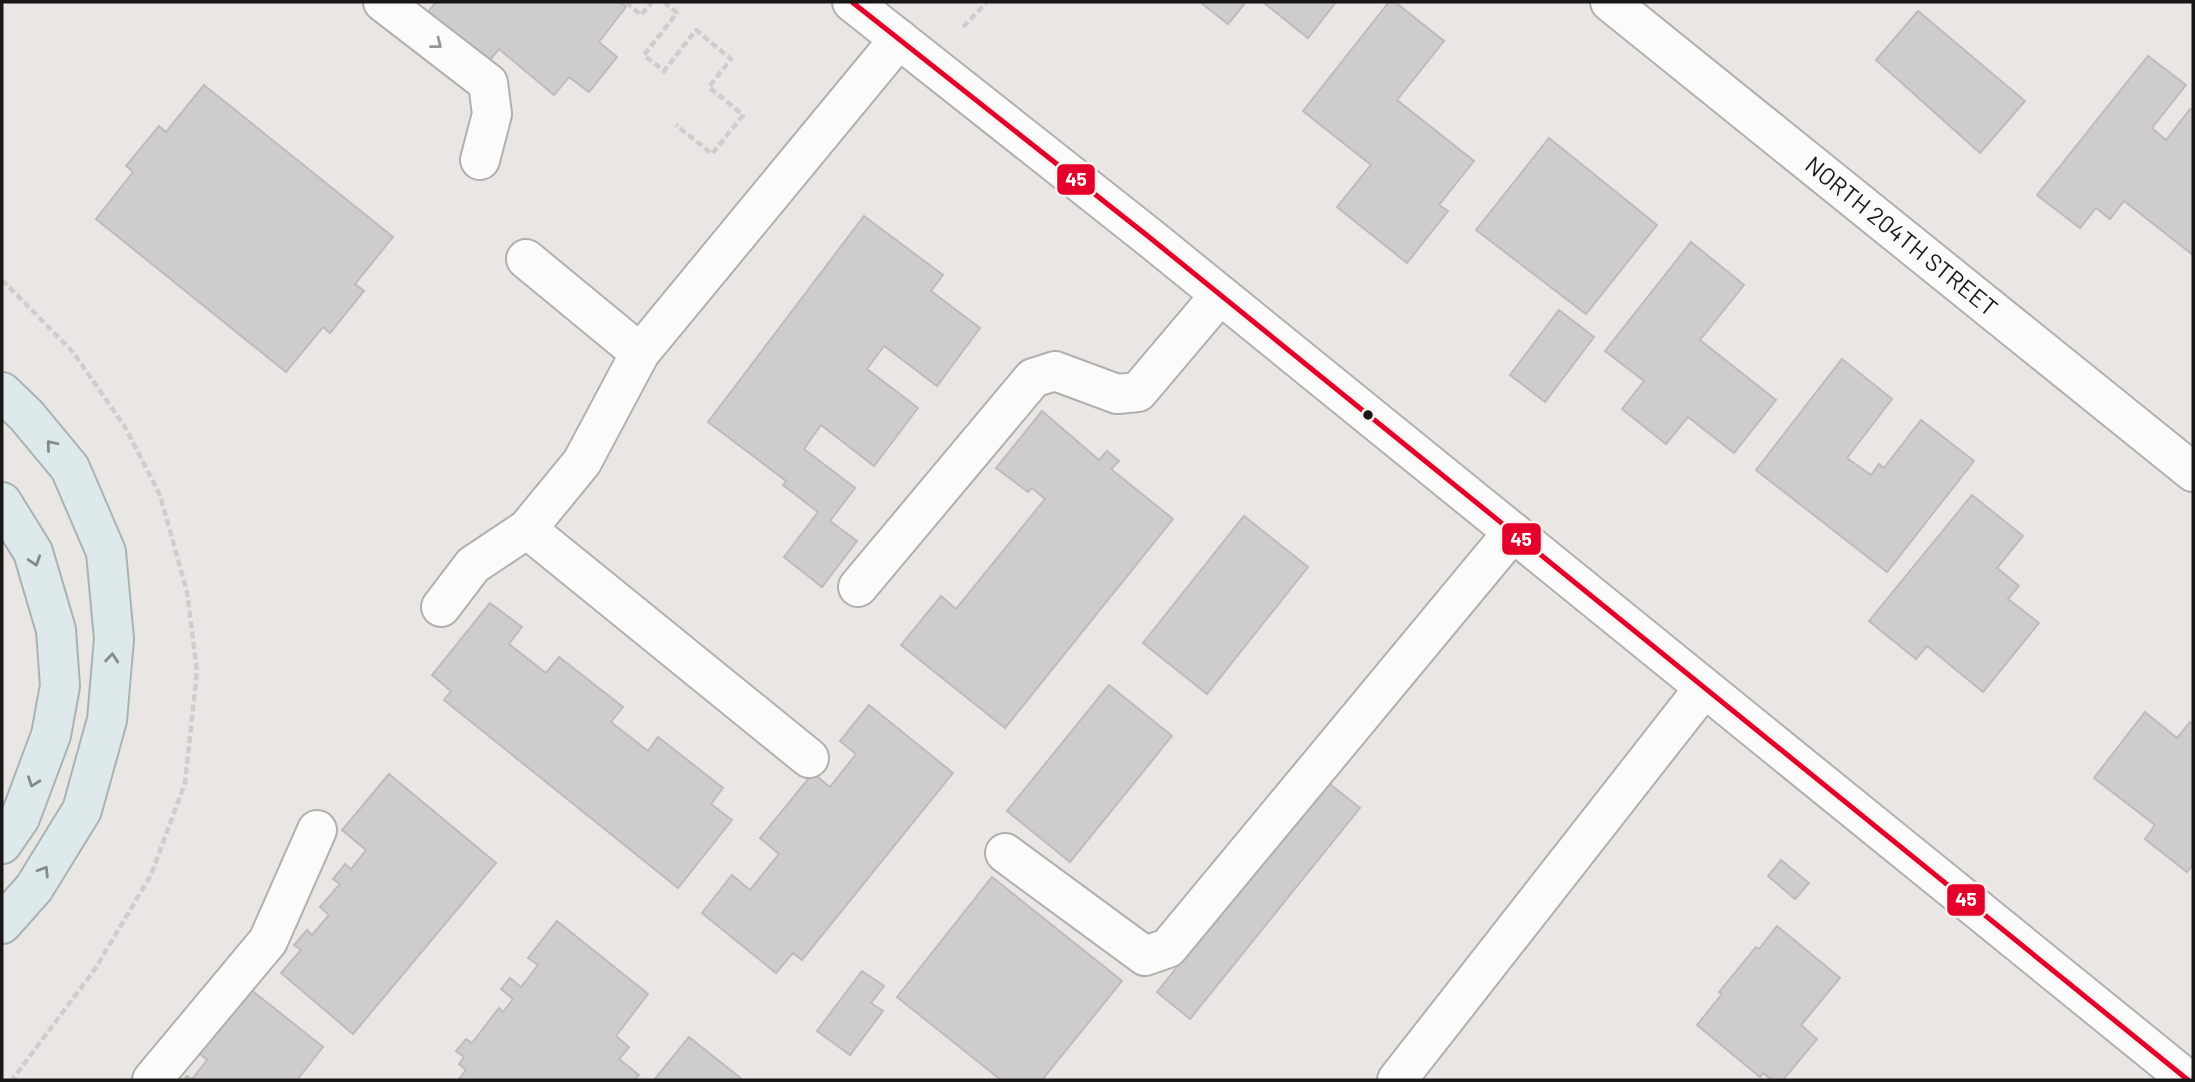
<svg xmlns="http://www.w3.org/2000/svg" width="2195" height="1082" viewBox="0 0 2195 1082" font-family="Barlow,sans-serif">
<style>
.building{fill:#cfcdcb;stroke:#bebcba;stroke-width:2}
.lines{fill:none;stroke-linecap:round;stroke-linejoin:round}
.minor-casing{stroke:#b1b0ad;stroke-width:42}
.highway-casing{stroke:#a8b3b5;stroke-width:42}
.path{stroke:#cfcdcd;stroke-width:4.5;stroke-dasharray:7 3.5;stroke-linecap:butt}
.minor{stroke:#fcfbfb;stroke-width:38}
.highway{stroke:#dde9eb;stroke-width:38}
.bus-1-casing{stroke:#f8f3ee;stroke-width:10}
.bus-1{stroke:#e4002b;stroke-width:5}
.oneway{stroke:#969494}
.oneway2{stroke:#858a8b}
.bus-dot{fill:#191715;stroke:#f8f3ee;stroke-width:2.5}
.labels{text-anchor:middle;stroke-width:7;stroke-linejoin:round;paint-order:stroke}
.street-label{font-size:24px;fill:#191715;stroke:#f8f3ee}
.line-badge{stroke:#f8f3ee;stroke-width:2.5}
.badge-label{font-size:19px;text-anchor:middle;font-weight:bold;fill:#fff}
</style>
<rect width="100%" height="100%" fill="#e9e6e3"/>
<g class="building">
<path d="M436,2H620L626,7L599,42L617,57L589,92L569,77L554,95L499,49L489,61L428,12Z"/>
<path d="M1200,2H1246L1228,24Z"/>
<path d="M1263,2H1336L1308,38Z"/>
<path d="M1389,2H1395L1444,41L1397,100L1474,161L1439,205L1448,211L1407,263L1337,207L1371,165L1303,111Z"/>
<path d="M1918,11L2025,101L1980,153L1876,60Z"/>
<path d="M2148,56L2186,85L2152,128L2166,140L2190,109L2193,111V255L2124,201L2110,219L2096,208L2080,228L2037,195Z"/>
<path d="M204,85L393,237L355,284L364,291L330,333L323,327L286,372L96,219L133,172L126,166L159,126L166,132Z"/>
<path d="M1549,138L1657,225L1586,314L1476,230Z"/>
<path d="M864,216L943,275L931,291L980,328L937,386L884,346L867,369L918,408L874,466L821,425L804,449L855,488L830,521L857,541L822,587L784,557L818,512L783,485L786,481L708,422Z"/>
<path d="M1691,242L1744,285L1700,340L1776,400L1734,453L1688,417L1666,444L1622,409L1644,381L1605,351Z"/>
<path d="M1559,310L1594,337L1545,402L1510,375Z"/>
<path d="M1842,359L1892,399L1847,458L1871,475L1879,464L1884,468L1921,420L1974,461L1887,572L1756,470Z"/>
<path d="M1042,411L1099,460L1107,451L1119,461L1111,469L1173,519L1005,728L901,645L941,596L956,609L1045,499L1032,488L1028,492L996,468Z"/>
<path d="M1972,495L2023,536L1997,568L2019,586L2008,599L2039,623L1983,692L1927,646L1916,659L1869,621Z"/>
<path d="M1244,516L1308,567L1207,694L1143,643Z"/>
<path d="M490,603L522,627L509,644L546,673L559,657L623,707L611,722L648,751L658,737L723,788L711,804L732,820L678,888L444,700L451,691L432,675Z"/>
<path d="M1109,685L1172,736L1070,862L1007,811Z"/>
<path d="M869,705L953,773L802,960L793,953L776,973L702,913L732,875L750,890L779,854L760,838L813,773L830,787L856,754L840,741Z"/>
<path d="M2145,712L2177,738L2190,722L2193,725V864L2187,872L2145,839L2155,825L2094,778Z"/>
<path d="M389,774L496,863L353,1034L281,973L301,950L294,945L307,930L312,935L329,915L320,907L340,884L333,879L345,864L351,869L366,850L342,830Z"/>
<path d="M1326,781L1360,808L1190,1019L1157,992Z"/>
<path d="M1781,860L1809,883L1795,899L1768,876Z"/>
<path d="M992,877L1122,981L1042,1080H1001L897,997Z"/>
<path d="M557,921L648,994L616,1036L629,1047L619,1059L639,1075L634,1080H458L466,1070L459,1064L464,1057L456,1051L466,1039L472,1043L499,1008L503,1012L513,999L501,989L510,978L521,987L538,965L528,958Z"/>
<path d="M1777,926L1840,978L1801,1025L1817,1039L1783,1080H1772L1763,1073L1760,1077L1697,1025L1722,994L1719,992L1756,947L1759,949Z"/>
<path d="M862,971L884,986L871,1003L883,1011L850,1055L817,1031Z"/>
<path d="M250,989L323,1047L297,1080H183L187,1076L192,1079L207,1060L199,1053Z"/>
<path d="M689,1037L743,1080H654Z"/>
</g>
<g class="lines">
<defs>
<g id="minor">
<path d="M383,2L488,83L492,114L480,160"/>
<path d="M852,2L1149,237L2188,1080"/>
<path id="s1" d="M1610,2L2193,472"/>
<path d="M526,259L640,353"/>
<path d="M858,587L1033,378L1055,371L1117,394L1138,392L1220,295"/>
<path d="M441,607L473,565L527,529"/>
<path d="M809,758L527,529L582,462L640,353L899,39"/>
<path d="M1005,853L1145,956L1168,948L1513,532"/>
<path d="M152,1080L268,941L317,830"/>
<path d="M1397,1080L1704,688"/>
</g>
<g id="highway">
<path d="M2,392L26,415L70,468L106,552L114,639L107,720L82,810L34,888L2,924"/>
<path d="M2,502L33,552L56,630L60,686L51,735L20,818L2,844"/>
</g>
</defs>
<use href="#minor" class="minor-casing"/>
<use href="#highway" class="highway-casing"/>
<g class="path">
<path d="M626,2L641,15L652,2"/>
<path d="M664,2L677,13L644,55L664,71L696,30L731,59L709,87L743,115L712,154L676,125"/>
<path d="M963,27L987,2"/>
<path d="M2,280L73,352L125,427L160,495L187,592L197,671L185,783L151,875L95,969L12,1080"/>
</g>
<use href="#minor" class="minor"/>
<use href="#highway" class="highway"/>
<defs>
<path id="bus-1" d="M852,2L1149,237L2188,1080"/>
</defs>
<use href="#bus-1" class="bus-1-casing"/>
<use href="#bus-1" class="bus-1"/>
</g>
<defs><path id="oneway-chevron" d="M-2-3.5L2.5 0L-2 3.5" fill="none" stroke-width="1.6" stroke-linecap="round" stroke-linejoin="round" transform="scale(1.75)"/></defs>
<use class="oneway" href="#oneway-chevron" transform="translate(437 44) rotate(38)"/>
<g class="oneway2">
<use href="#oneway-chevron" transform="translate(51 445) rotate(-130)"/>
<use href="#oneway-chevron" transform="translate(35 561) rotate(72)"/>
<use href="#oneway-chevron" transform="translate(112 658) rotate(-85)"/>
<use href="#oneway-chevron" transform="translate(33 782) rotate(110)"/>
<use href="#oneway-chevron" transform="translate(44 871) rotate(-58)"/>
</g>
<circle class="bus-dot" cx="1368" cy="415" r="6"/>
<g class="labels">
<g class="street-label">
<text dy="8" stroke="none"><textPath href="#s1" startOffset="374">NORTH 204TH STREET</textPath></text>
</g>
</g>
<g class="line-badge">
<rect x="1056" y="163" width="40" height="33" rx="7" fill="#e4002b"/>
<rect x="1501" y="522" width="41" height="34" rx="7" fill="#e4002b"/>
<rect x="1946" y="883" width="40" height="34" rx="7" fill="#e4002b"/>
</g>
<g class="badge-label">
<text x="1076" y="186">45</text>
<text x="1521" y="546">45</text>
<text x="1966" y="906">45</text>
</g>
<rect width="2195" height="1082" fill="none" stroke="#191715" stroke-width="7"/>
</svg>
